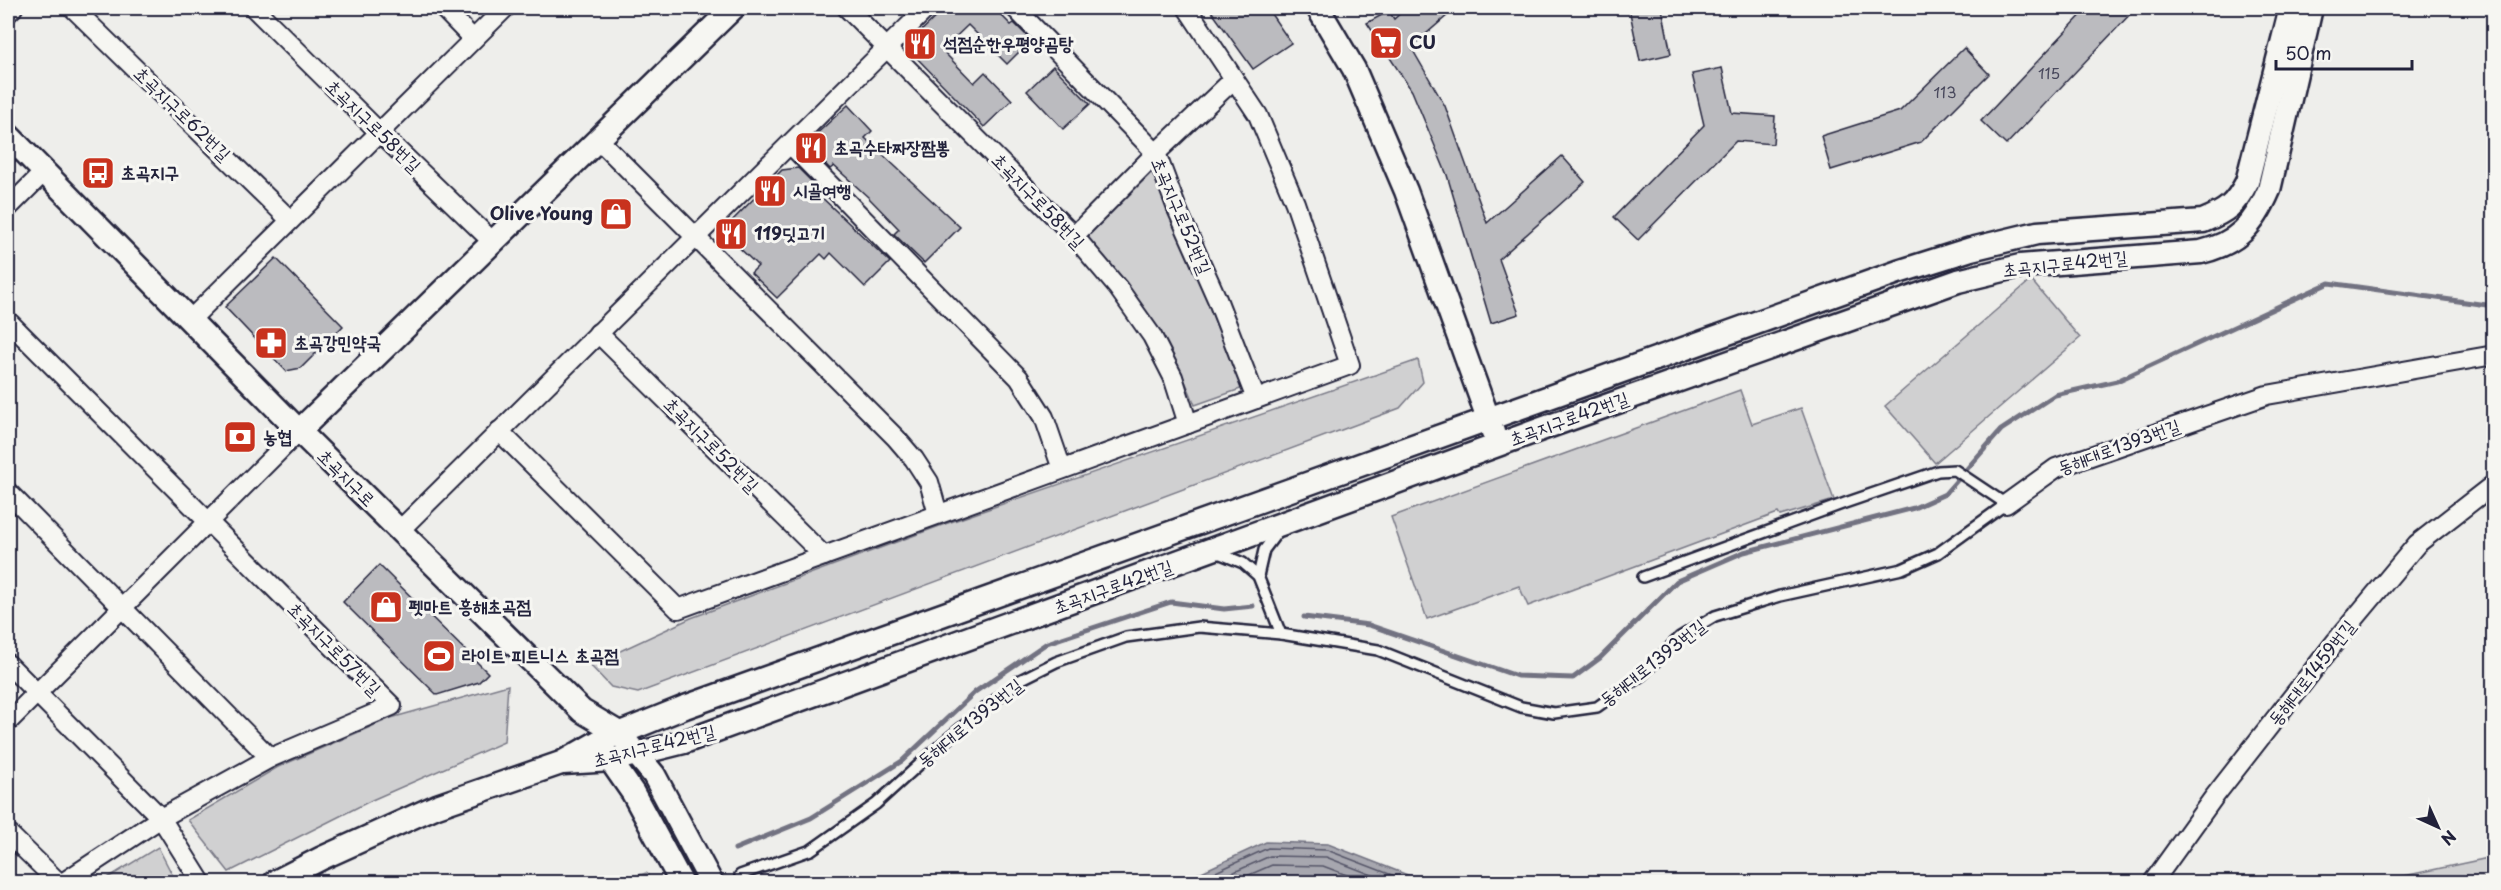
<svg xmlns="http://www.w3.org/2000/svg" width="2501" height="890" viewBox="0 0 2501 890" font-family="'Playpen Sans','Poor Story',sans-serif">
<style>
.green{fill:#d0d0d1;stroke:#797986;stroke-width:1.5}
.water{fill:#a7a7af;stroke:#727281;stroke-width:1.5}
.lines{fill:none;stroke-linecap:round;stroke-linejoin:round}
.shore{stroke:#575769;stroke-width:1.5}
.stream{stroke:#727281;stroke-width:5}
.building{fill:#bbbbbf;stroke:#22223b;stroke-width:1.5}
.service-casing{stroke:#22223b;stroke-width:14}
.minor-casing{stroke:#22223b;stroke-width:22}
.tertiary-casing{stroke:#22223b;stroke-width:27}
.service{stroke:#f6f6f2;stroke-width:9}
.minor{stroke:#f6f6f2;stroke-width:18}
.tertiary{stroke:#f6f6f2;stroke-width:22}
.labels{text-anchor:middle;stroke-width:6;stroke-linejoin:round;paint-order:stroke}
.number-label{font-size:15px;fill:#48485c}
.poi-label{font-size:18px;font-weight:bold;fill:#22223b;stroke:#f6f6f2;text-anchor:start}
.street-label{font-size:18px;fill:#22223b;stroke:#f6f6f2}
</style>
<rect width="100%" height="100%" fill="#eeeeeb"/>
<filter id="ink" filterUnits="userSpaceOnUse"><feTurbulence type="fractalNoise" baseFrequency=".0167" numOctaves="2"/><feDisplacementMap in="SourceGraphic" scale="12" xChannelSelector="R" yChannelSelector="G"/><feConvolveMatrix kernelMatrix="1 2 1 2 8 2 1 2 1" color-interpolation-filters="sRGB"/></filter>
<g filter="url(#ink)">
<g class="green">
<path d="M1152,172L1246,387L1195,405C1171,341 1129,289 1085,237Z"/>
<path d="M2031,280L2080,338L1935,463L1885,406Z"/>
<path d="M1418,360L1423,382L1400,408L638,693L611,687L590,665L691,618L945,524Z"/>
<path d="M1740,390L1752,424L1801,408L1834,500L1780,516L1778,513L1528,606L1519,586L1427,619L1391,517Z"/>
<path d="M508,685L504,742L372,800L229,872L188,820L278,767L391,718Z"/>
<path d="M158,847L176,882H101Z"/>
<path d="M2493,857V882H2376Z"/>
</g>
<path class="water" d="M1266,842L1328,844L1410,876L1421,882H1180Z"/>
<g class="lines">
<g class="shore">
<path d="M1194,882L1268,848L1327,850L1410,882"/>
<path d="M1212,882L1270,856L1326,857L1390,882"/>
<path d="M1233,882L1272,865L1323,866L1365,882"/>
</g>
<g class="stream">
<path d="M1304,617L1369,625L1517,676L1573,678L1600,658L1677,581L1744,552L1914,508L1945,494L2001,430L2055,395L2117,381L2329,283L2494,306"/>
<path d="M735,849L811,818L902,761L975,692L1047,643L1171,602L1224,609L1253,606"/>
<path d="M620,882L646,875"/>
</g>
</g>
<g class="building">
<path d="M945,8H994L1011,25L1014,23L1031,40L1007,64L968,25L942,50L974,83L985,72L1012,100L984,127L912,53L913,39Z"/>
<path d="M1209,8H1267L1291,43L1253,69Z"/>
<path d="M1406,8H1456L1411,47L1445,106L1487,223L1562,156L1585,182L1499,259L1519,314L1491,323L1447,175L1412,91L1367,23L1389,11L1394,19Z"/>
<path d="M1629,8H1662L1671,54L1640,61Z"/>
<path d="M2088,8H2136L2006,145L1981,121Z"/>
<path d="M1964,48L1989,74L1921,142L1831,170L1821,136L1900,111Z"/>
<path d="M1053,66L1090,104L1063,129L1027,91Z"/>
<path d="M1722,68L1732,113L1775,116L1773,144L1736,141L1638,240L1614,217L1704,125L1692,74Z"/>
<path d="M848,105L872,131L865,138L960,227L924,263L894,234L899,229L868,197L834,166L830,169L813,151L811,139Z"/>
<path d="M798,168L814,184L812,186L816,192L890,262L865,287L831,253L826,259L821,254L777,298L751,273L758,266L722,231L782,170Z"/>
<path d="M276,258L343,326L301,368L286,371L225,307Z"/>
<path d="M379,565L488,673L479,682L437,695L343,602Z"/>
</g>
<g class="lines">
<defs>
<g id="service">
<path d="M1216,552L1243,563L1258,576L1281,634"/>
<path d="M1258,576L1264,550L1279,530"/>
<path d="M740,875L811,850L876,804L944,742L1020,680L1056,662L1126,637L1199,627L1281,634L1378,650L1521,707L1554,713L1597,707L1642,675L1680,637L1715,616L1780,596L1902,569L1938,553L2006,504L1955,470L1938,471L1845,503L1643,577"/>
</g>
<g id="minor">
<path d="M73,8L290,220"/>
<path d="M254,8L379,132L493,242"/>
<path d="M443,8L473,39"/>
<path d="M847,8L1074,236L1118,288L1152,336L1173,377L1188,424"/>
<path d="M1015,8L1156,153L1177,209L1217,299L1256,399"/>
<path d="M8,13L13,8"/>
<path d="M598,139L896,438L914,459L929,482L938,514"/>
<path d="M790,144L1019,378L1044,417L1062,469"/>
<path d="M8,208L44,172"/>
<path d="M1074,236L1156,153L1234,79"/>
<path d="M190,320L505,8"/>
<path d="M8,321L392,706L270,758L161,818L64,882"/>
<path d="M598,333L824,556"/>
<path d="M499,431L678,609L1350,365L1295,203L1258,115L1187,8"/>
<path d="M8,492L270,758"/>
<path d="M2006,504L2056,468L2267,395L2494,355"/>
<path d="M400,530L927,8"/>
<path d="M8,664L161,818L201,882"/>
<path d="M8,722L299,431"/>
<path d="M8,833L58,882"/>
<path d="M2153,882L2214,797L2336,641L2417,544L2494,484"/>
</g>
<g id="tertiary">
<path d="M1318,8L1354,69L1406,191L1493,432"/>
<path d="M8,135L299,431L582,711L619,733L654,775L711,882"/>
<path d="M299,431L733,8"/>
<path d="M604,751L633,793L681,882"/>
<path d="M563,763L612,760L684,742L1547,427L1958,281L2020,266L2201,252C2238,243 2254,225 2269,190L2311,8"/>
<path d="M275,882L322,858L437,806L561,763L598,742L685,707L1898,272L1971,249L2037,233L2203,221C2227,211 2235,205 2247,182L2291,8"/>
</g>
</defs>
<use href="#service" class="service-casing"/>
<use href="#minor" class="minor-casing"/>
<use href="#tertiary" class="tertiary-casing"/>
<use href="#service" class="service"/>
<use href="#minor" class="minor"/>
<use href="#tertiary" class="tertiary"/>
</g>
</g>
<defs>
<symbol id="supermarket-square" viewBox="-11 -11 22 22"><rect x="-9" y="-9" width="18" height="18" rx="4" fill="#c8321e" stroke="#f6f6f2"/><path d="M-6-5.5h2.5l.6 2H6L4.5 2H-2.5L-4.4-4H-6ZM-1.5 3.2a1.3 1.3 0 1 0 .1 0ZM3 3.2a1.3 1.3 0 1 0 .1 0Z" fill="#fff"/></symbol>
<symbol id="restaurant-square" viewBox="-11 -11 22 22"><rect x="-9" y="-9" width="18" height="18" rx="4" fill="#c8321e" stroke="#f6f6f2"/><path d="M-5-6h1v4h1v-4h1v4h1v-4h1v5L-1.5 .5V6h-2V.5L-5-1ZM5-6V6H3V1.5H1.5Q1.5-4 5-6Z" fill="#fff"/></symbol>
<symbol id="bus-square" viewBox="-11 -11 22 22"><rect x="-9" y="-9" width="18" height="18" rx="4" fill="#c8321e" stroke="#f6f6f2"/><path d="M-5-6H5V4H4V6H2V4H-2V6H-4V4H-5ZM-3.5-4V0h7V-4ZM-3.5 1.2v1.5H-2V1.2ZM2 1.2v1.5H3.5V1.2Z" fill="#fff"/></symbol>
<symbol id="shop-square" viewBox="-11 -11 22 22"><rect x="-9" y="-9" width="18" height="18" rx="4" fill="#c8321e" stroke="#f6f6f2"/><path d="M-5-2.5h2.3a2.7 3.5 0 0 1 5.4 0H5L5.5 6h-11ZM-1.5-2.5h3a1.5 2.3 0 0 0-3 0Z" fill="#fff"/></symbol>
<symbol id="pharmacy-square" viewBox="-11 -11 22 22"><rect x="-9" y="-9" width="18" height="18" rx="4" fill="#c8321e" stroke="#f6f6f2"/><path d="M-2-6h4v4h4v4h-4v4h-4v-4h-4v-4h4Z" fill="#fff"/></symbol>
<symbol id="bank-square" viewBox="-11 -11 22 22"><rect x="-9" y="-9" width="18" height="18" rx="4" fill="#c8321e" stroke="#f6f6f2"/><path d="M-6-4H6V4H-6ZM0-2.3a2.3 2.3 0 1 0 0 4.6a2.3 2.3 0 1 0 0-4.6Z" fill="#fff"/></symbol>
<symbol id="stadium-square" viewBox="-11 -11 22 22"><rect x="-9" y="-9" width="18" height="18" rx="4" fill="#c8321e" stroke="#f6f6f2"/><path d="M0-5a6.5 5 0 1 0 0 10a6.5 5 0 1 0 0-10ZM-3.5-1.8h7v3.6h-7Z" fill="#fff"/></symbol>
</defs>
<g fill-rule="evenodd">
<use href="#supermarket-square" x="1367" y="24" width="38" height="38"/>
<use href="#restaurant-square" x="901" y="25" width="38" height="38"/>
<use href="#restaurant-square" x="792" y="129" width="38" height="38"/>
<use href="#bus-square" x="79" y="154" width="38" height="38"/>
<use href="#restaurant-square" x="751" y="172" width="38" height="38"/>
<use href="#shop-square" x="597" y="195" width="38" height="38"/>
<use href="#restaurant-square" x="712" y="215" width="38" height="38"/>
<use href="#pharmacy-square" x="252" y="324" width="38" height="38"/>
<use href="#bank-square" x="221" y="418" width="38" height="38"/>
<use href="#shop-square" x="367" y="588" width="38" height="38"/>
<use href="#stadium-square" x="420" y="637" width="38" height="38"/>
</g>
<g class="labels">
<g class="number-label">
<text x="2049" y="79">115</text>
<text x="1945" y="98">113</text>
</g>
<g class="poi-label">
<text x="1409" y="49">CU</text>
<text x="943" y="50">석점순한우평양곰탕</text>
<text x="834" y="154">초곡수타짜장짬뽕</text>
<text x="121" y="179">초곡지구</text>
<text x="793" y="197">시골여행</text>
<text x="593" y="220" text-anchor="end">Olive Young</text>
<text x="754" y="240">119딧고기</text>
<text x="294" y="349">초곡강민약국</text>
<text x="263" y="443">농협</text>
<text x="409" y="613">펫마트 흥해초곡점</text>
<text x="462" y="662">라이트 피트니스 초곡점</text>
</g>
<g class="street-label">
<text transform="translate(182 114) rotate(44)" y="6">초곡지구로62번길</text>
<text transform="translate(373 126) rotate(44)" y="6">초곡지구로58번길</text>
<text transform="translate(1038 201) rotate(46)" y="6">초곡지구로58번길</text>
<text transform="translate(1181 216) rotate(67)" y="6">초곡지구로52번길</text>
<text transform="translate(2065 264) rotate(-6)" y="6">초곡지구로42번길</text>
<text transform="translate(1569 419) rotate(-20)" y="6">초곡지구로42번길</text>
<text transform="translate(711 445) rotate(45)" y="6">초곡지구로52번길</text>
<text transform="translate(2119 447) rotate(-20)" y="6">동해대로1393번길</text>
<text transform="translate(346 478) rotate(45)" y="6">초곡지구로</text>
<text transform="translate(1113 587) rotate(-20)" y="6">초곡지구로42번길</text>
<text transform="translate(334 649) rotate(45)" y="6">초곡지구로57번길</text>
<text transform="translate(1653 663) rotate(-38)" y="6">동해대로1393번길</text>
<text transform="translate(2312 673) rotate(-52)" y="6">동해대로1459번길</text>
<text transform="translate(970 723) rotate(-39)" y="6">동해대로1393번길</text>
<text transform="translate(654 746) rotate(-14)" y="6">초곡지구로42번길</text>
</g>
</g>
<rect width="2501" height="890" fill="none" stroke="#f6f6f2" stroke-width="30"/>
<rect x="15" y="15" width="2471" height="860" fill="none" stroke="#22223b" stroke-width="2" filter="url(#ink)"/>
<g transform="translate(2438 827) rotate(135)" stroke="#f6f6f2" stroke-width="4.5" paint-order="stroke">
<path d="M0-4.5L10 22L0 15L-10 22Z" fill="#22223b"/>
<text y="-9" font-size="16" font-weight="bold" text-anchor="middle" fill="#22223b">N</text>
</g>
<path d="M2276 60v9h136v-9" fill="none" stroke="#22223b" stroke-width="3"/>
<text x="2285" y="60" font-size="18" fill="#22223b" stroke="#f6f6f2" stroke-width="4.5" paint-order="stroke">50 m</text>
</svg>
